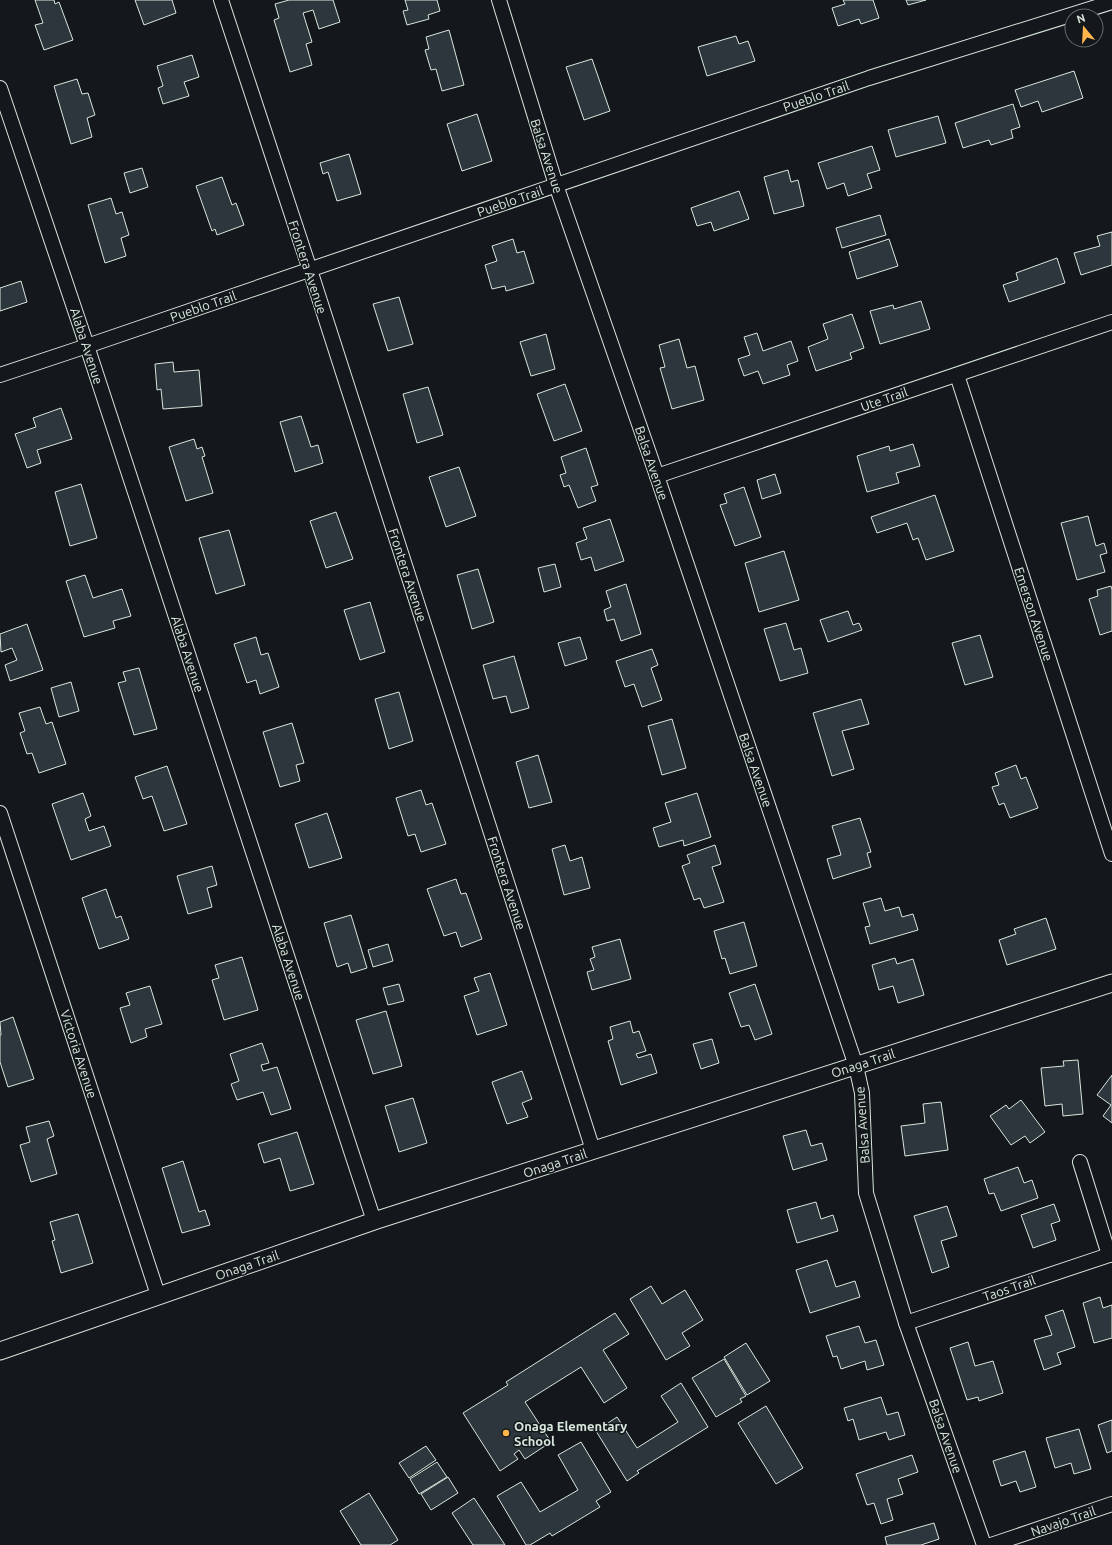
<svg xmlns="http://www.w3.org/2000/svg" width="1112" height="1545" viewBox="0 0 1112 1545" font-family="Ubuntu,sans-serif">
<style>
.building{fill:#2c363c;stroke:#d8e6dc}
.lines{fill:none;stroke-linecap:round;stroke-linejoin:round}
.minor-casing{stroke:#d8e6dc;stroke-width:16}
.tertiary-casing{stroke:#d8e6dc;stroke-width:19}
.minor{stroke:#14181c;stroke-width:14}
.tertiary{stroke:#14181c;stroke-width:17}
.poi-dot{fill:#ffb74d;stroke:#14181c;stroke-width:1.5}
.labels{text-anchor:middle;stroke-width:3;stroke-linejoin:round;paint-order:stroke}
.street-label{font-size:13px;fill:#d8e6dc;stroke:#14181c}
.poi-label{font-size:13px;font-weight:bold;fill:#d8e6dc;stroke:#14181c;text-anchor:start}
</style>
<rect width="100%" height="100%" fill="#14181c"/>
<g class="building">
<path d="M35,0H54L55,4L59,2L73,40L44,50L35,25L43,23Z"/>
<path d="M135,0H172L176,13L144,25Z"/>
<path d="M289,0H333L340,22L319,29L313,10L303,13L312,42L306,44L312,65L290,72L274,20L279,18L275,4Z"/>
<path d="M405,0H437L440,11L428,15L429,19L407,25L403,11L408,10Z"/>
<path d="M843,0H873L879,18L861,24L859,19L838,26L832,8L845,4Z"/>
<path d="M906,0H926L908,5Z"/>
<path d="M449,30L464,85L442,91L436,69L431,70L425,50L429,49L426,37Z"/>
<path d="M736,36L739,44L748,41L755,61L707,76L698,47Z"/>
<path d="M192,55L199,77L184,82L189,96L163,104L158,88L163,86L157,66Z"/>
<path d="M592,59L610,111L584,120L566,67Z"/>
<path d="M1074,71L1083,98L1042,112L1038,101L1021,107L1015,90Z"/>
<path d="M77,79L82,94L88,93L95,115L87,118L92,137L71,144L54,86Z"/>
<path d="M1013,104L1020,127L1011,130L1013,138L991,145L989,140L963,148L955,123Z"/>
<path d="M477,114L492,161L462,171L447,124Z"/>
<path d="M938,116L946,143L896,157L888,130Z"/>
<path d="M872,146L880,170L867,174L872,188L848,196L844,183L827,189L818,163Z"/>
<path d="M349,154L361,194L337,201L328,172L323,174L320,163Z"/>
<path d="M142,168L148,187L130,193L124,173Z"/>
<path d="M788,170L791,182L798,180L804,206L774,214L764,177Z"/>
<path d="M222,177L232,205L236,203L244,225L217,235L215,229L212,231L196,186Z"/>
<path d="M739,191L749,219L714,231L711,222L697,226L691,208Z"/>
<path d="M111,198L116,214L122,212L129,235L121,238L126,256L105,263L88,205Z"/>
<path d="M880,215L886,235L842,248L836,228Z"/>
<path d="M1112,232V265L1081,275L1074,253L1100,246L1097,236Z"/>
<path d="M513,239L517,253L524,251L534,283L506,291L505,286L492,289L485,265L497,261L492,246Z"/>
<path d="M889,239L898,266L857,279L849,252Z"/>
<path d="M1057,258L1065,283L1009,302L1003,285L1018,280L1016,273Z"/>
<path d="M21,281L27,302L0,311V288Z"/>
<path d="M399,297L413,344L388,351L373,304Z"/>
<path d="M921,301L930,329L880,344L870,311L893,305L894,309Z"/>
<path d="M852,314L864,348L850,353L852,359L816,371L808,347L828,339L823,324Z"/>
<path d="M757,333L763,351L791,341L798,361L787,365L790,375L763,384L758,371L744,376L738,359L750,355L744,337Z"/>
<path d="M546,334L555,369L531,376L520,342Z"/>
<path d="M679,339L687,368L695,366L704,400L672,409L660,368L665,367L659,345Z"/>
<path d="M173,362L174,372L199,370L202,406L163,409L161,389L157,390L155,364Z"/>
<path d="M565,384L582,431L554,441L537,394Z"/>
<path d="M428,387L443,435L417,443L403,394Z"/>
<path d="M61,408L72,439L37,450L41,463L27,468L15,434L36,427L33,418Z"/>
<path d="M301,416L311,447L318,445L323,463L295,472L280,422Z"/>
<path d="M194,439L197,449L202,447L205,456L202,457L213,493L186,501L169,447Z"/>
<path d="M913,444L920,466L896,473L899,483L867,492L857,456L889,446L890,451Z"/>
<path d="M586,448L598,485L591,487L596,501L578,508L569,485L564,487L560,475L566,473L561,457Z"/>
<path d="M459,467L476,516L446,527L429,477Z"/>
<path d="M775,474L781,493L762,499L757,480Z"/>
<path d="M81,484L97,538L70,546L55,492Z"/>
<path d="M744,487L761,537L735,546L720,505L727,503L724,494Z"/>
<path d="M935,495L954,551L926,560L918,538L913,540L907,523L877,533L871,517Z"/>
<path d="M336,512L353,559L326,568L310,521Z"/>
<path d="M1088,516L1096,546L1104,543L1107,553L1100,555L1105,572L1077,580L1061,523Z"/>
<path d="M610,519L624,561L595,571L591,557L581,560L576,543L587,539L583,528Z"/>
<path d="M229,530L245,585L216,594L199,538Z"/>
<path d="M784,551L799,600L759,612L745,563Z"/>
<path d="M555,564L561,587L544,592L538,568Z"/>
<path d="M478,569L494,622L472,629L457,575Z"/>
<path d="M85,575L93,598L122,589L131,616L113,621L115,628L84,637L66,581Z"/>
<path d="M626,584L641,634L621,641L614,619L607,621L604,610L611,607L606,591Z"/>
<path d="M1111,586L1112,590V631L1100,635L1089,599L1098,596L1097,590Z"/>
<path d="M370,602L385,652L360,660L344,610Z"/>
<path d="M848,611L853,625L859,623L862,630L828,642L820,620Z"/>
<path d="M786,623L794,650L801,648L808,673L780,681L764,629Z"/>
<path d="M27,624L43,670L10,681L5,665L17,660L12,648L1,652L0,634Z"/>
<path d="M980,635L993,677L965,685L952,643Z"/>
<path d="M256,637L261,655L268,653L279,687L260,694L256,680L247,683L234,644Z"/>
<path d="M580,637L587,659L565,666L558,643Z"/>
<path d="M652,649L658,665L651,668L662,700L642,707L634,684L625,687L616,661Z"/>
<path d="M514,656L529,708L511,713L506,696L493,699L483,665Z"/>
<path d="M139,668L157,729L134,735L118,683L126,681L123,672Z"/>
<path d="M71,682L79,711L59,717L51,688Z"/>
<path d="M399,692L413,741L389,749L375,699Z"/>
<path d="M861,699L869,724L842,731L854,769L832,776L813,713Z"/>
<path d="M40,707L46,724L52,722L66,764L39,773L32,753L27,754L20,733L25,731L19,713Z"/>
<path d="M672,719L686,768L662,775L648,726Z"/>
<path d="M292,723L304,763L296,765L300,781L280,787L263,732Z"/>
<path d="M538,755L552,802L529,808L516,762Z"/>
<path d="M1016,765L1021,779L1026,777L1038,808L1010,818L1004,803L999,805L992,787L999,785L995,773Z"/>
<path d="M167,766L187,824L164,831L152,796L143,799L135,777Z"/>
<path d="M421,790L426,805L432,803L446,844L421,852L415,834L408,836L396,798Z"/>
<path d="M83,793L91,816L85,819L89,831L104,826L111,846L71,860L52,804Z"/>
<path d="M697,793L711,837L684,846L683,840L659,847L653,828L671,822L665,803Z"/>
<path d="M327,813L342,858L309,868L295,824Z"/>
<path d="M860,818L871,852L867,853L871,867L833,879L827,859L841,855L832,826Z"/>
<path d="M565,845L570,861L582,857L590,888L564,895L552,849Z"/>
<path d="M715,845L721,864L712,867L724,902L704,908L700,898L694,900L682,866L690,863L687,855Z"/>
<path d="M212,866L217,885L207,888L212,907L188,914L177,876Z"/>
<path d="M456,879L461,894L466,893L482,939L461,947L456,932L444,936L427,889Z"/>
<path d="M106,889L116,918L121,916L129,939L99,949L82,898Z"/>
<path d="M881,898L885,911L899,907L902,917L913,914L918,930L870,944L865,927L870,926L863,903Z"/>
<path d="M351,915L367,968L351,973L348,963L337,967L324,923Z"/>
<path d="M1046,918L1056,949L1007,965L999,940L1016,934L1014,929Z"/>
<path d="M744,922L757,966L730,974L725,958L722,959L714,931Z"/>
<path d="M620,939L631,979L592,990L587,972L594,970L590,959L595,957L592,947Z"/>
<path d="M388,944L393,961L373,967L368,950Z"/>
<path d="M242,957L258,1010L224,1020L212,980L219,978L215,965Z"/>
<path d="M895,958L897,964L913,959L924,995L898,1003L893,986L879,990L872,965Z"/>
<path d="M490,973L507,1025L477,1035L464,996L479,991L474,978Z"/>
<path d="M399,984L404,1001L388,1005L383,988Z"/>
<path d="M755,984L772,1034L755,1040L749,1025L741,1027L729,993Z"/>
<path d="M150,986L162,1024L145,1029L147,1037L131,1043L120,1008L130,1005L126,993Z"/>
<path d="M386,1011L402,1066L373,1074L356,1020Z"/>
<path d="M13,1017L34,1079L8,1087L0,1062V1035H1L0,1022Z"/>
<path d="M630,1021L633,1033L639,1031L646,1051L636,1054L638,1058L651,1054L657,1073L621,1085L608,1041L613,1039L610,1027Z"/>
<path d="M712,1039L719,1063L701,1069L693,1044Z"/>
<path d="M262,1043L269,1063L261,1065L263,1071L277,1067L291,1109L271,1115L263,1092L237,1100L231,1084L239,1081L230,1054Z"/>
<path d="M1078,1060L1083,1114L1063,1116L1062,1104L1045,1106L1041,1068L1064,1066L1063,1061Z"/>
<path d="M522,1071L532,1099L522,1103L528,1117L507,1124L492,1082Z"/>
<path d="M1112,1075V1123L1103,1116L1111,1105L1097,1095Z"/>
<path d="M413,1098L427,1143L399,1152L385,1106Z"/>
<path d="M1021,1100L1045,1132L1030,1143L1025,1136L1011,1145L990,1116L1006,1105L1009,1109Z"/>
<path d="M941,1102L948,1150L905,1156L901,1126L925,1123L923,1104Z"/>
<path d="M49,1121L54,1136L47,1139L57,1174L31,1182L20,1145L30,1142L26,1127Z"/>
<path d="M806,1130L811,1146L822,1143L827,1160L793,1170L783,1136Z"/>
<path d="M297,1132L314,1184L290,1191L280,1158L264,1163L258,1144Z"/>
<path d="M183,1161L199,1212L205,1210L210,1225L182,1233L162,1168Z"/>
<path d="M1018,1167L1024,1183L1032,1180L1038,1198L1001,1211L994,1193L989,1194L984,1179Z"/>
<path d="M816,1202L821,1219L833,1215L838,1231L797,1243L787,1210Z"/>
<path d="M1054,1204L1060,1221L1051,1224L1056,1240L1033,1248L1021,1215Z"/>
<path d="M947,1206L957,1236L941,1241L949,1267L932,1273L914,1216Z"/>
<path d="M78,1214L93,1263L61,1273L52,1241L55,1240L50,1222Z"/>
<path d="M827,1260L836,1287L855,1281L860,1297L810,1313L796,1270Z"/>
<path d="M651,1286L662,1304L685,1290L703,1320L682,1333L690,1346L666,1360L630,1299Z"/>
<path d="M1100,1297L1103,1308L1112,1305V1338L1094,1343L1083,1303Z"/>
<path d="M1063,1310L1075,1347L1057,1353L1061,1364L1044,1370L1034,1340L1052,1335L1045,1316Z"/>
<path d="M615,1313L629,1334L603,1350L627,1388L604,1403L581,1367L525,1402L551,1442L525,1459L519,1450L514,1454L518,1459L500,1471L463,1413L508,1385L506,1382Z"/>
<path d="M859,1326L865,1343L876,1340L884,1365L867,1370L865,1361L841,1369L837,1356L833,1357L826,1336Z"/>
<path d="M968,1342L975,1366L993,1361L1003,1393L979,1401L978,1397L967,1400L950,1348Z"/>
<path d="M746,1343L770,1381L747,1395L724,1357Z"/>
<path d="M724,1359L746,1396L740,1399L742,1402L716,1417L692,1378Z"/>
<path d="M681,1383L708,1427L637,1471L639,1473L627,1481L596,1431L617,1417L637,1448L678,1422L661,1396Z"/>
<path d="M881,1397L887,1415L898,1412L905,1435L889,1440L886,1432L859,1440L853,1419L848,1421L844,1408Z"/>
<path d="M766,1406L803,1468L776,1484L738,1423Z"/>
<path d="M1112,1420V1451L1107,1453L1098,1425Z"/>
<path d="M1079,1429L1091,1469L1074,1474L1071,1463L1055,1468L1046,1438Z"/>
<path d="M581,1442L611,1492L596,1501L600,1507L552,1536L550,1533L530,1545H526L497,1496L521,1482L540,1512L578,1490L558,1455Z"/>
<path d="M426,1446L436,1460L409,1478L399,1463Z"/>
<path d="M1025,1451L1036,1487L1020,1492L1016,1481L1001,1486L993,1461Z"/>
<path d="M912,1455L918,1472L898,1479L903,1494L887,1499L893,1520L881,1524L874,1503L867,1505L856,1474Z"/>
<path d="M437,1462L447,1477L419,1494L410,1479Z"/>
<path d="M448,1477L458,1493L431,1510L421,1494Z"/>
<path d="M369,1493L398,1540L390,1545H361L340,1511Z"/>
<path d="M474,1498L505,1545H473L452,1513Z"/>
<path d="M934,1523L939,1539L921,1545H887L885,1537Z"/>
</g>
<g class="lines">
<defs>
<g id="minor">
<path d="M221,0L310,270L593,1150"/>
<path d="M499,0L556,185L657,476L856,1066L862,1093L866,1193L906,1323L984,1545"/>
<path d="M0,88L87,346L374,1221"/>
<path d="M0,375L87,346L869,78L1112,2"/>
<path d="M957,375L1112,854"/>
<path d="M657,476L1112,322"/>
<path d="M0,813L158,1295"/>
<path d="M1080,1162L1109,1255"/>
<path d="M906,1323L1112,1254"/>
<path d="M991,1545L1112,1504"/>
</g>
<path id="tertiary" d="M0,1351L374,1221L1112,983"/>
</defs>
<use href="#minor" class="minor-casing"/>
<use href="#tertiary" class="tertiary-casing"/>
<use href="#minor" class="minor"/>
<use href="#tertiary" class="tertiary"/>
</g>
<circle class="poi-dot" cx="506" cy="1433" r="4"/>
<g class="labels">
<g class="street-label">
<text transform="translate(816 96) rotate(-19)" y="5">Pueblo Trail</text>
<text transform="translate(547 156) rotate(72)" y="5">Balsa Avenue</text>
<text transform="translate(510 201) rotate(-19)" y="5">Pueblo Trail</text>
<text transform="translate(308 267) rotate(72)" y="5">Frontera Avenue</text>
<text transform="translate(203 306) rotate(-19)" y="5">Pueblo Trail</text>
<text transform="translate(87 346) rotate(72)" y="5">Alaba Avenue</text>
<text transform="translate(884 399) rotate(-19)" y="5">Ute Trail</text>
<text transform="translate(652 463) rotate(71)" y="5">Balsa Avenue</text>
<text transform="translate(408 575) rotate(72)" y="5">Frontera Avenue</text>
<text transform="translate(1034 614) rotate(72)" y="5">Emerson Avenue</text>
<text transform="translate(188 654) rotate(72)" y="5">Alaba Avenue</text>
<text transform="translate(756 770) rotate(71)" y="5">Balsa Avenue</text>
<text transform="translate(507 883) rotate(72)" y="5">Frontera Avenue</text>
<text transform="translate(289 962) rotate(72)" y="5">Alaba Avenue</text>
<text transform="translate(79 1054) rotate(72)" y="5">Victoria Avenue</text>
<text transform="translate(863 1063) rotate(-18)" y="5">Onaga Trail</text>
<text transform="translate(862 1125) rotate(-94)" y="5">Balsa Avenue</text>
<text transform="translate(555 1163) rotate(-18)" y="5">Onaga Trail</text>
<text transform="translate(247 1265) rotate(-19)" y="5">Onaga Trail</text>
<text transform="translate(1009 1288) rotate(-19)" y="5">Taos Trail</text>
<text transform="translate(946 1436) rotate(71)" y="5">Balsa Avenue</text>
<text transform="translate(1063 1521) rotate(-19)" y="5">Navajo Trail</text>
</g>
<g class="poi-label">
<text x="514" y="1431">Onaga Elementary<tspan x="514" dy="15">School</tspan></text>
</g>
</g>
<g transform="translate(1084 28) rotate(342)"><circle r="19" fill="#14181c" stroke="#626a69"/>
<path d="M0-3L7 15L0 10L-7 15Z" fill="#ffb74d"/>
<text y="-6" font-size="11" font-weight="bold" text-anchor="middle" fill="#d8e6dc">N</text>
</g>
</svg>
